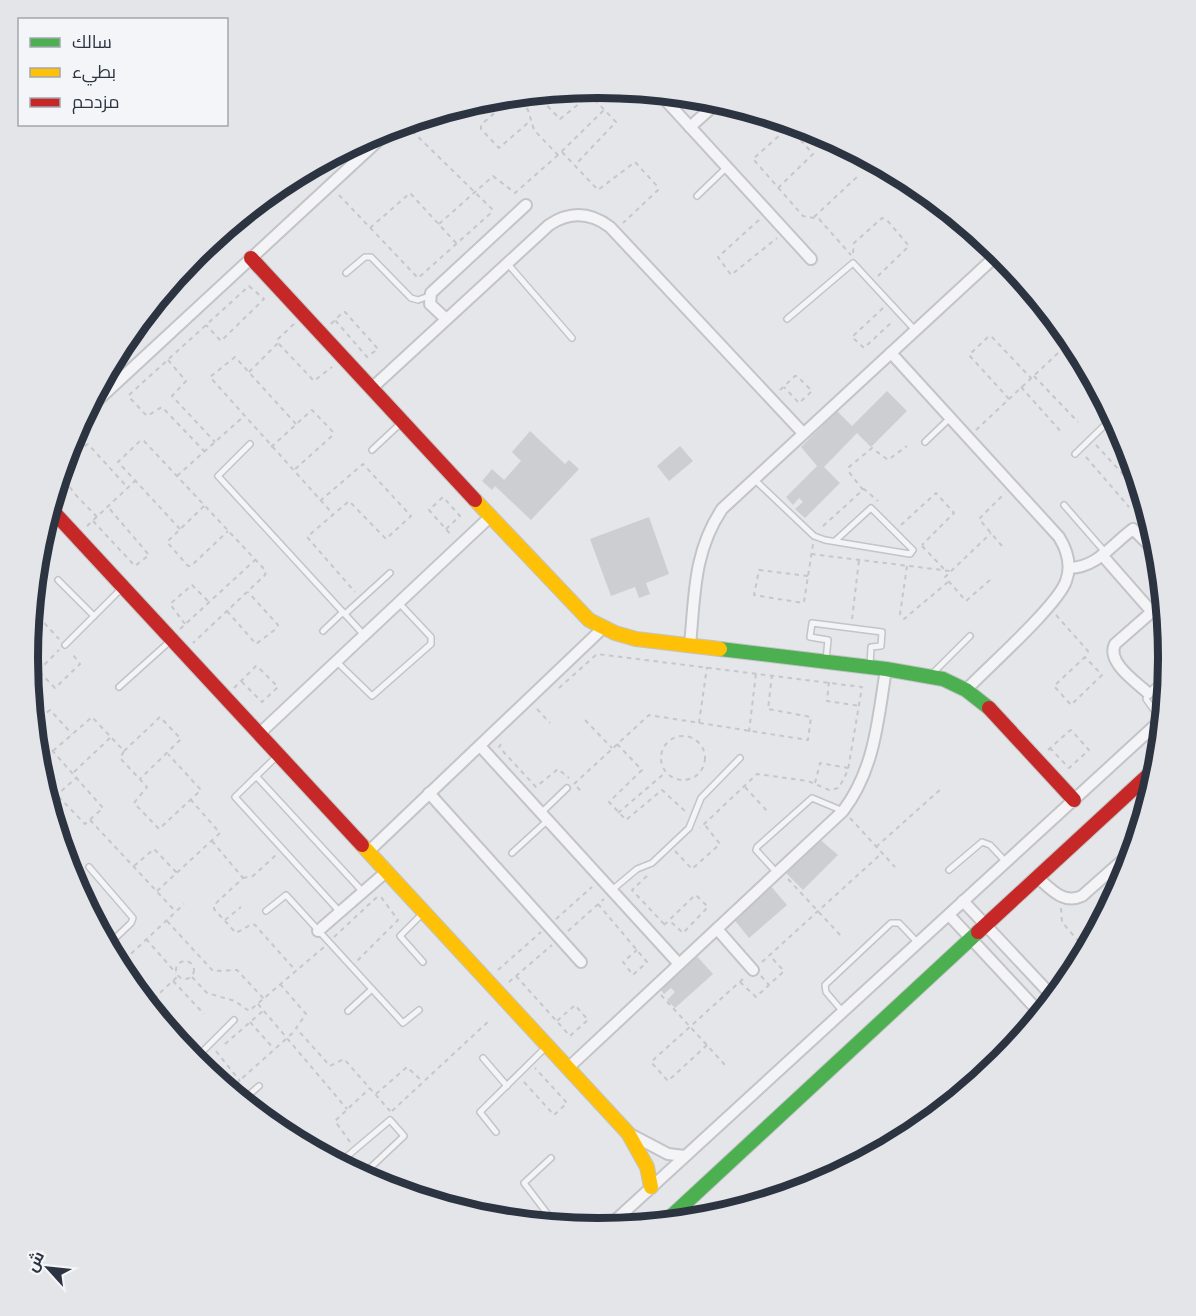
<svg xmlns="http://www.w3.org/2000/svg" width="1196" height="1316" viewBox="0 0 1196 1316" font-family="'Golos Text',Cairo,sans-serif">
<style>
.building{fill:#cdced1}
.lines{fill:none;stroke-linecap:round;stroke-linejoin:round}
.lane-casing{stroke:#c2c4c7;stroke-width:8}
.street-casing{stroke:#c2c4c7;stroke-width:14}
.fast-casing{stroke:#c2c4c7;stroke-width:16}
.slow-casing{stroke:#c2c4c7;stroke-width:16}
.jam-casing{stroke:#c2c4c7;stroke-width:16}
.path{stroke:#c5c7ca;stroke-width:2;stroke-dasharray:4.5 4.5;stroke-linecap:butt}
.lane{stroke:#f4f4f6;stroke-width:5}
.street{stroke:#f4f4f6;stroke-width:10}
.fast{stroke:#4caf50;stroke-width:14}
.slow{stroke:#ffc107;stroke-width:14}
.jam{stroke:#c62828;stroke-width:14}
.rim{fill:none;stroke:#2c3341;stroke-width:8}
</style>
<rect width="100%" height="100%" fill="#e4e6e9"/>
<g class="building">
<path d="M887,391L907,411L871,447L857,433L824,467L840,483L805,518L795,509L803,502L799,498L793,505L786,497L817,466L801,447L837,411L852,426Z"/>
<path d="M530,431L565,464L569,460L579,469L531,520L495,486L492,490L482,481L492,469L504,480L521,461L512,452Z"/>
<path d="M680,446L693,461L669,481L657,466Z"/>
<path d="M649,517L669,574L646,583L650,594L639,598L635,587L611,596L590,539Z"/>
<path d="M817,837L838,855L803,890L783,870Z"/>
<path d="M769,884L787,905L749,938L732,917Z"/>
<path d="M694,953L713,974L675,1008L667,1000L675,992L671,988L664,994L658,986Z"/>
</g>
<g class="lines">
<defs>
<g id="lane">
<path d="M697,196L727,167"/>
<path d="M507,263L572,338"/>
<path d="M346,273L365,257H371L411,298L418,300L429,296"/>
<path d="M787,319L853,263L915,330"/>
<path d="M925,442L950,418"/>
<path d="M250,444L218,476L364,635"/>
<path d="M372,450L402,422"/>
<path d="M1075,454L1113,417"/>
<path d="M755,480L814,536L825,540L910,554L913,550L871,508L835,541"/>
<path d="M1064,505L1105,552"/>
<path d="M58,580L94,616"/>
<path d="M345,614L390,573"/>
<path d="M323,631L343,612"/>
<path d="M65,645L121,589"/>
<path d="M826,660L828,640L810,637L812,623L882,632L881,646L871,647L870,665"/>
<path d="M336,661L372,696L431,644V637L399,603"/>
<path d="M932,674L970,636"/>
<path d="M119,687L169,642"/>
<path d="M1161,720L1146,699L1149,692L1167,676"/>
<path d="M277,756L235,797L340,912"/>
<path d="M256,776L363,892"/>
<path d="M541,813L567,788"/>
<path d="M512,853L548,820"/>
<path d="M89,867L133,918L131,923L107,946"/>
<path d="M949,870L982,842L990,845L1006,862"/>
<path d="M777,873L756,850L757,847L812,798L843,811"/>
<path d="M612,890L637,869L652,863L689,828L701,798L740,758"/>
<path d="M266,911L286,895L403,1023L419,1010"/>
<path d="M423,962L400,936L423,913"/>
<path d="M348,1011L372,989"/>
<path d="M843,1012L826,992L825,985L891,923H899L918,943"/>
<path d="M483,1058L507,1086"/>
<path d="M193,1061L234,1020"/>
<path d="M245,1098L251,1108"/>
<path d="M242,1101L259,1086"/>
<path d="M496,1132L480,1112L546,1047"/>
<path d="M551,1158L524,1183L556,1225"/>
<path d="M338,1164L390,1120L404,1136L369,1169"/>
<path d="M445,1205L452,1199"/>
</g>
<g id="street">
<path d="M659,93L811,259"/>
<path d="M690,127L719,101"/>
<path d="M977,234L1049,312"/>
<path d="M446,319L430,304L431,293L526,205"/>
<path d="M891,353L1059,537C1067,550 1072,565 1066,581C1058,605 988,667 966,690"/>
<path d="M372,388L549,225C570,211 590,212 610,227L803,433"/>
<path d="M85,412L394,126"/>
<path d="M1102,555L1152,612"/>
<path d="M1069,568C1097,568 1112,544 1133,529L1159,555"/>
<path d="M690,645C695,595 693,553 722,509L997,255"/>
<path d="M1148,693C1136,682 1106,662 1115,644L1163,602"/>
<path d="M259,734L491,516"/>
<path d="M480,746L679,964"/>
<path d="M429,793L581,962"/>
<path d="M368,852L603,628"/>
<path d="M1037,877C1050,888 1063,905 1082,896L1134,850"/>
<path d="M963,901L1054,998"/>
<path d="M949,915L1041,1014"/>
<path d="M717,929L753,970"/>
<path d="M318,931L386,872"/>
<path d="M568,1068L843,811C875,769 878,719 886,669"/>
<path d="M628,1133L668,1154L685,1156"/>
<path d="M607,1228L1163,718"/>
</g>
<g id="fast">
<path d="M720,649L886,669L943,679L966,690L989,708"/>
<path d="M665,1222L978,932"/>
</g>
<g id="slow">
<path d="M475,500L589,620L615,633L636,639L720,649"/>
<path d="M362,845L628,1133L647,1167L651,1187"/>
</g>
<g id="jam">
<path d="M251,258L475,500"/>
<path d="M50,508L362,845"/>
<path d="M989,708L1074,800"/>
<path d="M978,932L1158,766"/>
</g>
</defs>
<use href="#lane" class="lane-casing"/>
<use href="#street" class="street-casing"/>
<use href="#fast" class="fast-casing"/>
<use href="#slow" class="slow-casing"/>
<use href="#jam" class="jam-casing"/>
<g class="path">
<path d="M535,93L560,119L590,95L616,122L575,165"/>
<path d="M514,95L528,110L534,130L558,155L604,110"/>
<path d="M514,95L481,125V129L499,148L530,121"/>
<path d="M562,152L598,190L635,162L658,187V190L623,223"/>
<path d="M778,188L813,154L789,127L753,159L754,160L803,216L819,219L851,255"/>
<path d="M339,195L418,278L492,212V209L406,125"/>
<path d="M814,217L858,176"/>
<path d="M759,220L718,257L731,275L777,238"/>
<path d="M439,224L493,176L515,193L558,155"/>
<path d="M370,228L410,193L457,244"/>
<path d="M853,253L854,243L882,218L886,219L909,246L878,276"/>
<path d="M883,308L852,337L864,348L893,321"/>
<path d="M294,324L278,339V343L314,381L332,367"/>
<path d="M331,324L343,312H345L378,349L367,357L335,320"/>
<path d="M168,360L186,381L172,396L215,442"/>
<path d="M249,372L278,343"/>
<path d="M1034,376L1078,422"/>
<path d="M1021,387L1063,434"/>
<path d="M780,390L795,376H797L812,391L799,403L784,387"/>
<path d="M1009,399L969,355L988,337L991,336L1031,378"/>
<path d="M296,424L235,357L210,377L333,514"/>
<path d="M976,430L1072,340"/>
<path d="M1096,445L1143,496"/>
<path d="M271,447L312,410L333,432V435L293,471"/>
<path d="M205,452L162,407L147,416L129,397V395L249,286L264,299L221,341L206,325"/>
<path d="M1086,457L1129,507"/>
<path d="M177,476L243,417"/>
<path d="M863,490L849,472V467L872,448L888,460L907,446"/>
<path d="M320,501L363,464L411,516L386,539L349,501L307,537L355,592"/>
<path d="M204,506L167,542L188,566H191L228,531"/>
<path d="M97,517C82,500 50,478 73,456C78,451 83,447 88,444L128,488"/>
<path d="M93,521L135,566L149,555L108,507"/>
<path d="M901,525L936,493L954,513L922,545"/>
<path d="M87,526L135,481"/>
<path d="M823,526L864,489L878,501"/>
<path d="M180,529L118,462L141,440L144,441L266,571L265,575L193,643"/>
<path d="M446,529L460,516L443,497L429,510L452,536"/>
<path d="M922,546L945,570"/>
<path d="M1002,546L979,519L1005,493"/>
<path d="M811,554L950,571"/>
<path d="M907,566L900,614L904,619L948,582"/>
<path d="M808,576L759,570L754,595L803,603L804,602L813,544"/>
<path d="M990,580L966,601L945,577L991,533"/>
<path d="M32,610L59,639"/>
<path d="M227,611L256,644L277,628L278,625L248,592"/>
<path d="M1056,615L1088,651L1085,657L1054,686L1071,705L1102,675L1085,657"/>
<path d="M852,619L859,560"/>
<path d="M185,624L170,604L192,585L209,602"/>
<path d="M180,629L255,560"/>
<path d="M27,659L55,688L80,664L71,652"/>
<path d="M38,671L59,650"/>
<path d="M829,682L827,701L860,706"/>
<path d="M234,688L256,666H257L278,687L262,702L241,681"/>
<path d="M559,688L597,654L862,687L848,770L839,788L829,790L808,781L757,774L700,828"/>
<path d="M537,709L550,723"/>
<path d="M585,720L612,748"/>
<path d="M699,723L707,667"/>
<path d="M33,724L50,710L72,734"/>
<path d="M34,730L103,808L85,824L57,795"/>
<path d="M749,732L756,673"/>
<circle cx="683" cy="758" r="22"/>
<path d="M501,744L499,747L536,787L558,769L569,778"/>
<path d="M617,744L642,770L609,802L626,820L662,790L687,813"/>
<path d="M1048,750L1068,732L1071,730L1089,750L1069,768L1050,748"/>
<path d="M53,751L92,717L124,751L120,758L147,787L134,803L159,829L201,790L168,754"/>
<path d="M124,751L160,717L181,739L140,779"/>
<path d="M74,772L111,737"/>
<path d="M815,783L820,763L848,768"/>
<path d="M574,784L649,715L808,740L811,717L768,709L772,675"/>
<path d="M577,787L583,793"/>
<path d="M745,787L767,811"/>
<path d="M48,803L77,777"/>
<path d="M618,813L666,772"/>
<path d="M850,818L895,867"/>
<path d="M90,820L176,912"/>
<path d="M212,841L243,878L214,905V909L236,933L252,924L255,925L296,971"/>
<path d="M876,847L942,788"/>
<path d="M675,851L692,869L720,844L704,824"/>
<path d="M67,865L70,868"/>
<path d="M134,866L154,849L177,873"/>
<path d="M647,876L632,890L664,924"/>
<path d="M243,878L253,876L276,855"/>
<path d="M788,879L842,937"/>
<path d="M157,891L220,833L191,800"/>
<path d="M598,904L647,962L633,975L623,962L637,950"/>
<path d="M1061,908L1062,922L1086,950"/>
<path d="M556,919L592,887"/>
<path d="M225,920L241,907"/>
<path d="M167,921L213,971L237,970L264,999"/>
<path d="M664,925L694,896L696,895L708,907L683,933L669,920"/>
<path d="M568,931L604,899"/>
<path d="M334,937L377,897H381L398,920L357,961"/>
<path d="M146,939L176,973"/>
<circle cx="185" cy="970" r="9"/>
<path d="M762,962L882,853"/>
<path d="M118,966L184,904"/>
<path d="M498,970L541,932"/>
<path d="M516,976L570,1036L588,1020L575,1005L557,1021"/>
<path d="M761,976L769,985"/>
<path d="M192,977L207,993L235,1001L249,1011L324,947"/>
<path d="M173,981L204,1014"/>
<path d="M509,982L552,945"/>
<path d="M740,982L756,997L784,971L770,956"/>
<path d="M280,984L306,1014L296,1028L330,1066L344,1059L390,1111"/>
<path d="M661,995L726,1066"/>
<path d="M258,1004L347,1109"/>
<path d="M147,1005L178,976"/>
<path d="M250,1022L274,1049"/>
<path d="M225,1044L264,1010"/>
<path d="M707,1045L668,1081L651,1062L744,978"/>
<path d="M216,1051L240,1081"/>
<path d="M524,1082L554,1115L567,1103L535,1068"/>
<path d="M229,1090L296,1030"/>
<path d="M376,1094L407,1067L422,1081"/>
<path d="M392,1111L491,1019"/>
<path d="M350,1142L335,1121L370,1088"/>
</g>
<use href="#lane" class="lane"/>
<use href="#street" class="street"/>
<use href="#fast" class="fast"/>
<use href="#slow" class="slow"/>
<use href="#jam" class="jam"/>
</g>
<path d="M0 0H1196V1316H0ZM38 658a560 560 0 1 1 1120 0a560 560 0 1 1-1120 0Z" fill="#e3e5e9" fill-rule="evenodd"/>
<path class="rim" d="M38 658a560 560 0 1 1 1120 0a560 560 0 1 1-1120 0Z"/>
<rect x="18" y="18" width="210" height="108" fill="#f3f5f8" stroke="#a3a7af" stroke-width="1.5"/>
<rect x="30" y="38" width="30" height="9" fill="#4caf50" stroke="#a3a7af" stroke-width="1.5"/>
<text x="72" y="48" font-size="18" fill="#2c3341">سالك</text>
<rect x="30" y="68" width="30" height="9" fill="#ffc107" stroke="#a3a7af" stroke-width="1.5"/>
<text x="72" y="78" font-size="18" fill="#2c3341">بطيء</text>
<rect x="30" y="98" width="30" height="9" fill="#c62828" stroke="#a3a7af" stroke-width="1.5"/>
<text x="72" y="108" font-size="18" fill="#2c3341">مزدحم</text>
<g transform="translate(48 1268) rotate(297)" stroke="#f3f5f8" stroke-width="4.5" paint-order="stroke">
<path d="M0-4.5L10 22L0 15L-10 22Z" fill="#2c3341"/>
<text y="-9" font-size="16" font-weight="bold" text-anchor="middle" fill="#2c3341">ش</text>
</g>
</svg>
